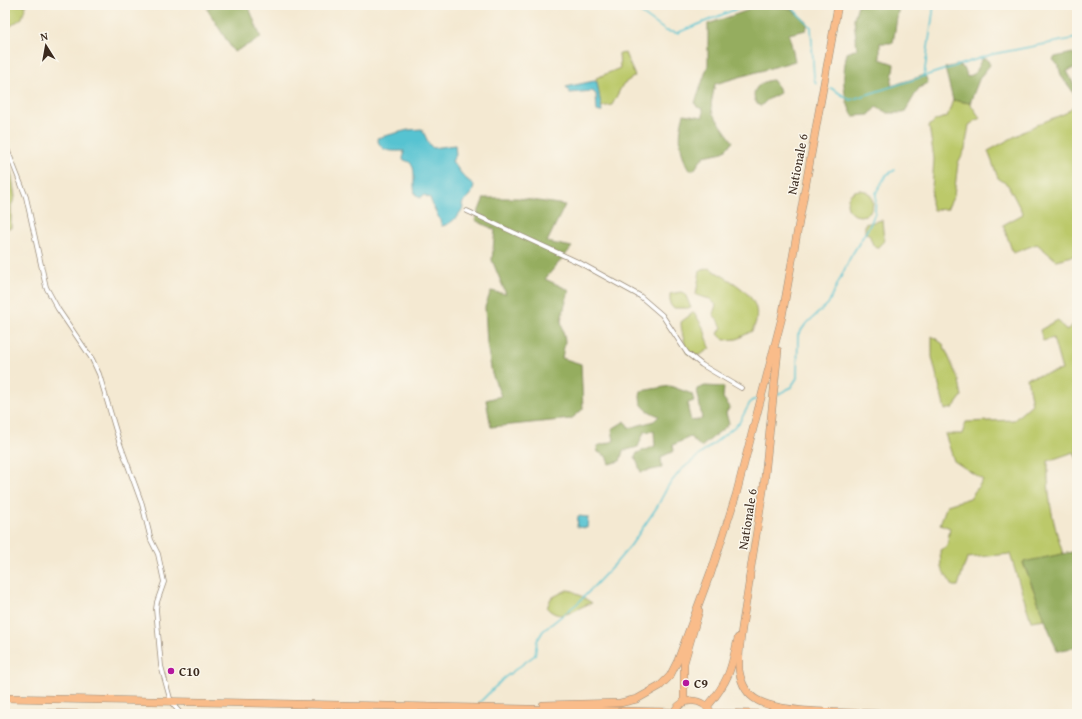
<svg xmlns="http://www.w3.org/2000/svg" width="1082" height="719" viewBox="0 0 1082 719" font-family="'Gentium Book Plus',serif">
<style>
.green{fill:#bcc96b;stroke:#7c7a44}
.forest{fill:#95ad5f;stroke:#686c3e}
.water{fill:#57c3d1;stroke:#497678}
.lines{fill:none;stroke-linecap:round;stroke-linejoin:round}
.stream{stroke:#57c3d1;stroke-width:1.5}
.minor-casing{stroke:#988a78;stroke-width:5.5}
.primary-casing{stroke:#988a78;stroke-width:8}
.trunk-casing{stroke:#988a78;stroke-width:8}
.minor{stroke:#fff;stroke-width:4}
.primary{stroke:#f9bc8a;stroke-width:7}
.trunk{stroke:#f9bc8a;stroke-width:7}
.poi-dot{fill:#b5179e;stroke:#fbf7ec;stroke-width:1.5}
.labels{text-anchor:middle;stroke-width:3;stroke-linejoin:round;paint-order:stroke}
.street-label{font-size:13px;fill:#3b2a1e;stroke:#fbf7ec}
.poi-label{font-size:13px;font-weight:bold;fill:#3b2a1e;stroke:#fbf7ec;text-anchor:start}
</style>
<rect width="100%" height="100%" fill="#fbf7ec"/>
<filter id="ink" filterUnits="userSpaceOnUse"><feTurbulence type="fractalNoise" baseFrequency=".025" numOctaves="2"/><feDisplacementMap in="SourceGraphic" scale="8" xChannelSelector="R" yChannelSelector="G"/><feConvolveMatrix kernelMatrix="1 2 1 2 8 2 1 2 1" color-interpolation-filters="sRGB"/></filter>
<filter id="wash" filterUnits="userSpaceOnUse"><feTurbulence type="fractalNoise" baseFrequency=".012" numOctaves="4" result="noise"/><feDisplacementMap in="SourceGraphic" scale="16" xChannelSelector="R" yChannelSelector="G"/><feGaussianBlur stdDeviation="0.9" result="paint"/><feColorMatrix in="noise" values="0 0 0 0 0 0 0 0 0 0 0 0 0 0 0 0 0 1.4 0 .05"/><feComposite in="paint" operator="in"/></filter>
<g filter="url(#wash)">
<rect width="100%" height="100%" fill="#f4e9d2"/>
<g class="green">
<path d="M5,5H26L22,18L5,30Z"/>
<path d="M625,53L635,76L623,84L612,105L601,107L596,78L620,68L619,54Z"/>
<path d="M953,100L970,103L980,118L969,125L965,149L958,163L954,196L947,209L933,210L931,203L934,159L929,126L936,120L947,117Z"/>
<path d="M1077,102V255L1056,260L1037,244L1013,253L1003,225L1023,214L1008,185L998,178L988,151L1036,125L1066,113Z"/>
<path d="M5,171H11L15,197L11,206V228H5Z"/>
<circle cx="860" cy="203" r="13"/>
<path d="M882,220L884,241L877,248L873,245L869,234L865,233V224Z"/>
<path d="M709,268C732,282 770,298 752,331L737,339L724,340L718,334L722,327L713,314L716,305L710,299L696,295L700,271Z"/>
<path d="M681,292L685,294L691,308H673L670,304V294Z"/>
<path d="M694,312L704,329L710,348L699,356L687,353C685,343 681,332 681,322Z"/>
<path d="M1058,320L1066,331L1077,321V459L1074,452L1048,461C1047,497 1052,519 1063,554L1023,563L1045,619L1031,621L1010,554L967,558L958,586H953L941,568L940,550L947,546L950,528L940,524L947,505L970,498L983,480L954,461L945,434H962L966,422L1014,420L1032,404L1027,378L1062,370L1053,338L1043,341L1040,330Z"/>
<path d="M932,336L943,344L959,381L962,396L953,408L945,410L932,357Z"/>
<path d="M567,590L573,591L592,603C576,607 562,624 547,608L551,598Z"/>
</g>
<g class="forest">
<path d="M214,5H248L261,38L234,52L207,9Z"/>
<path d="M753,5L791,9L807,22V27L806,30L789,34L795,61L715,84L711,104L713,114L733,142L723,152L704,156L694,170H689C679,151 678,134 684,114L703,117V109L697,107L695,103L708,65V24L746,11Z"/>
<path d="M858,5H899L893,43H880V59L894,64L891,86L925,75L928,83L919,88L904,113H888L876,107L869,115L853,116C842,96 842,75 847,53L857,49L854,18Z"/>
<path d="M1073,53L1077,58V67L1067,71L1077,91L1076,97C1072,90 1069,86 1064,80C1058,73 1062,67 1053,60L1055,57Z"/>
<path d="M982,59H987L990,65L980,77L970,103L953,100L945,68L957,65L965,69L967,77L974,74Z"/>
<path d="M773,80L779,88L780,93L767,100L761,106L758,105C748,92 759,81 773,80Z"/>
<path d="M484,198H518L565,205L547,242L572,247L545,279L569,290L561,320L565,341L562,358L581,364L583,409L571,419L491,427L486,400L501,396L492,374L487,344L485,307L491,291L506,294L492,260L495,230L475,220Z"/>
<path d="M670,386L692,394L694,401L688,403V409L691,421L702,419L697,389L705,386L724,387L723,398L730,407L726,413L729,424L701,447L690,437L673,445L674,451L661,457L662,468L641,472L635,457L637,453L655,446L654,431L644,432L638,447L623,451L620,461L609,464L606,456L598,452L597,446L614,441L612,429L625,421L629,428L654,421L659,416C647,411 637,406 641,391Z"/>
<path d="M1077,551V647L1057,651L1023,562Z"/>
</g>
<g class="water">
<path d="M594,81L597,82L602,111L600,112L597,111L596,94L592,91L570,93L566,87Z"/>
<path d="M422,129L429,144L433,148L455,145L456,155L452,161L464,177L474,185L473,191L462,204L463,208C458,216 452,224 442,226C440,218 433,208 430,198L424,195L420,198L416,195C410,184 421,162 403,160L404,151C390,151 381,153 377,138L408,130Z"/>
<path d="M578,516L588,517L587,528L577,527Z"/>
</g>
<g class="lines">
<g class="stream">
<path d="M630,5L666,31L677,33L746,5"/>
<path d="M789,5L811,27L814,78L816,84"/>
<path d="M924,76L934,5"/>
<path d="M831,88L850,100L993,54L1077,38"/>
<path d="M779,394L791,387L797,378L798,335L805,325L828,304L850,258L870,225L875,213L876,193L886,175L895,170"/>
<path d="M479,703L504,678L535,655L537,641L543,631L579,602L615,564L631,545L657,507L668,486L681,470L739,423L751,401L756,399"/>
</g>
</g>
</g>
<g filter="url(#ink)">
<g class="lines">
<defs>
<g id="minor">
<path d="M5,144L26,197L46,287L58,309L92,359L99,374L119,441L142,504L151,540L158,554L164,582L157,602L156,609L161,666L171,702L181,714"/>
<path d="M467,211L580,263L640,296L662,315L687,353L702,365L741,388"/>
</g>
<g id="primary">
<path d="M710,576L736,495L782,317L838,5"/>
<path d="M749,580L764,485L778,351"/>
<path d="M684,702V663L699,611"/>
<path d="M707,707C729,681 731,670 738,638"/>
</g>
<g id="trunk">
<path d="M750,576C747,602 737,645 739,670C741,682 746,694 757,700C780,714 851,712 881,714"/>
<path d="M5,698L673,712"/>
<path d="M543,705L620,703L637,699L660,686L670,676L678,660L711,571"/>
<path d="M5,713L86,714"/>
<path d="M711,713L763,714"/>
<path d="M673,714C681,696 703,697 712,714"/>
</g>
</defs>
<use href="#minor" class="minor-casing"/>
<use href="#primary" class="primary-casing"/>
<use href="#trunk" class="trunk-casing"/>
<use href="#minor" class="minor"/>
<use href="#primary" class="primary"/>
<use href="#trunk" class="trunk"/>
</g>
</g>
<g class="poi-dot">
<circle cx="171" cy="671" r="4"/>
<circle cx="686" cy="683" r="4"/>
</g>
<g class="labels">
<g class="street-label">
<text transform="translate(797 164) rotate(-79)" y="5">Nationale 6</text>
<text transform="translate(747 519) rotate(-81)" y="5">Nationale 6</text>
</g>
<g class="poi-label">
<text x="179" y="676">C10</text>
<text x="694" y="688">C9</text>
</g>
</g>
<rect width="1082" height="719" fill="none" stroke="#fbf7ec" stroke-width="20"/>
<g transform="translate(46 46) rotate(349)" stroke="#fbf7ec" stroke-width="3" paint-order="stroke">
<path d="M0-3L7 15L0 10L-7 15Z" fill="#3b2a1e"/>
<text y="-6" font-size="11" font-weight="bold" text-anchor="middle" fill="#3b2a1e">N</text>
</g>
</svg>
